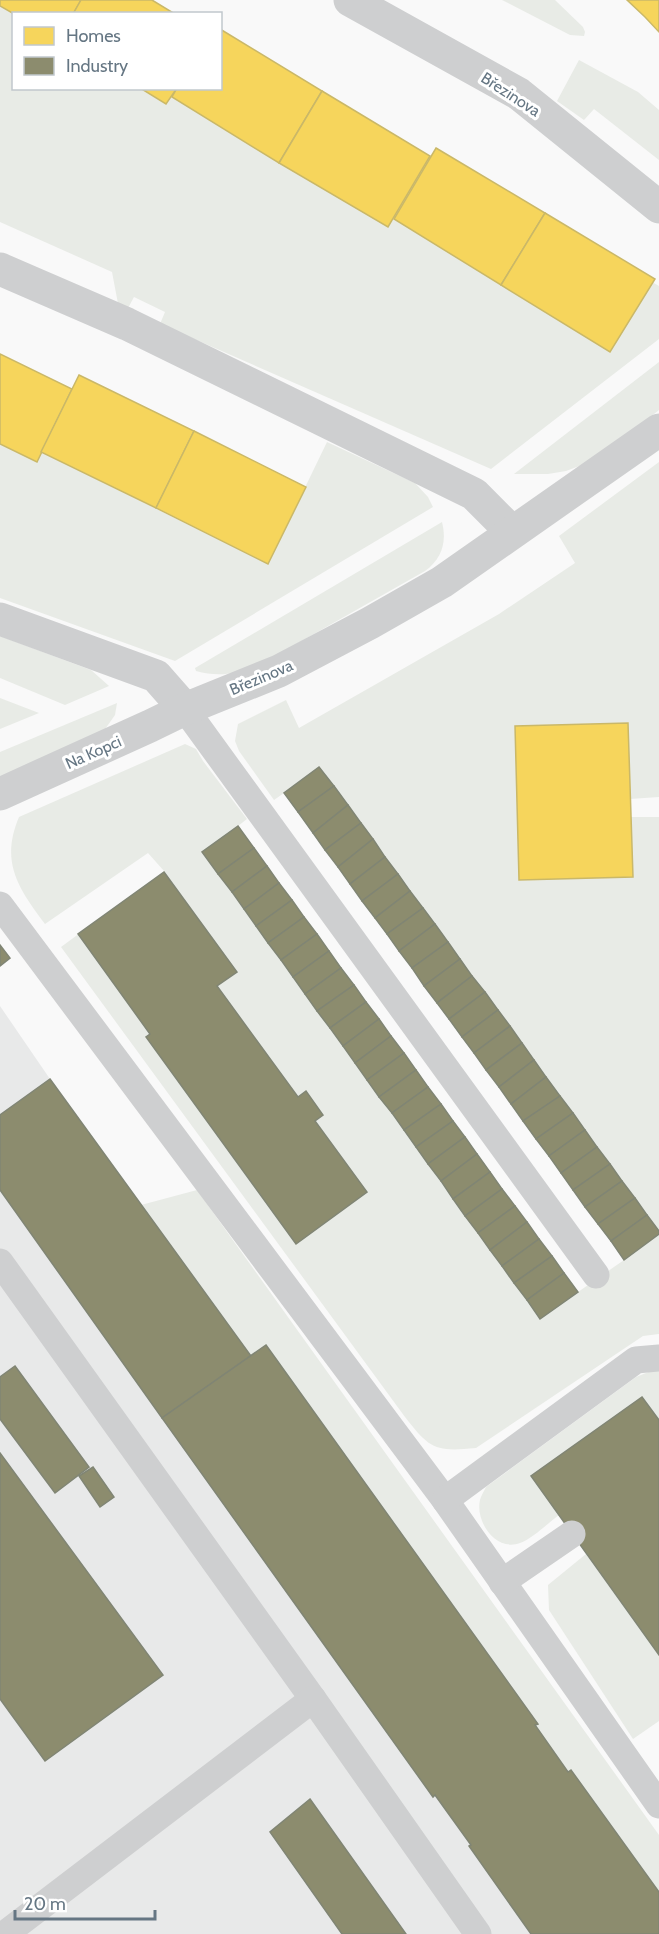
<svg xmlns="http://www.w3.org/2000/svg" width="659" height="1934" viewBox="0 0 659 1934" font-family="Cabin,sans-serif">
<style>
.built{fill:#e8e9e9}
.green{fill:#e8ebe6}
.homes{fill:#f6d55c;stroke:#cab868;stroke-width:1.5}
.industry{fill:#8c8c6e;stroke:#808574;stroke-width:1.5}
.lines{fill:none;stroke-linecap:round;stroke-linejoin:round}
.service{stroke:#cecfd0;stroke-width:27}
.minor{stroke:#cecfd0;stroke-width:33}
.labels{text-anchor:middle;stroke-width:6;stroke-linejoin:round;paint-order:stroke}
.street-label{font-size:16px;fill:#657683;stroke:#fff}
</style>
<rect width="100%" height="100%" fill="#f9f9f9"/>
<path class="built" d="M0,1006L50,1079L250,1355L266,1345L659,1893V1934H0Z"/>
<g class="green">
<path d="M502,0H555L583,27L585,32L584,36L570,35Z"/>
<path d="M0,6L13,14L14,88L140,89L166,104L172,97L388,226L394,219L610,352L652,282L659,286V339L491,469L160,324L165,312L134,297L127,310L119,309L112,272L0,222Z"/>
<path d="M579,60L638,92L659,110V160L594,109L584,120L557,101Z"/>
<path d="M659,362V410L598,459L566,471L548,474H514Z"/>
<path d="M327,442L415,483L428,497L433,507L175,661L0,598V444L41,452L268,564Z"/>
<path d="M659,462V797L630,799L631,817H659V1334L643,1336L476,1448C435,1452 430,1449 405,1417L61,947L164,871L148,853L45,924C18,888 0,862 19,817L185,744L196,749L203,761L247,819L238,826L578,1292L624,1260L284,793L274,800L239,751L235,741L238,724L286,700L299,728L499,614L575,563L559,536Z"/>
<path d="M442,522C447,542 442,559 425,571L254,668C234,674 217,677 196,671L195,668Z"/>
<path d="M0,636L91,670L109,686L65,705L0,678Z"/>
<path d="M0,698L39,713L0,729Z"/>
<path d="M117,703L115,715L103,732L0,777V752Z"/>
<path d="M197,1190L659,1835V1892L571,1770L568,1772L535,1725L538,1724L266,1345L251,1356L141,1205Z"/>
<path d="M651,1371H659V1420L642,1397L532,1476L559,1515C548,1523 532,1539 520,1543C496,1552 475,1522 480,1500C481,1496 484,1491 486,1487L636,1377Z"/>
<path d="M586,1554L659,1655V1721L633,1739L549,1610L548,1585Z"/>
</g>
<g class="homes">
<path d="M0,0H81L73,14H14L0,6Z"/>
<path d="M81,0H152L175,14H73Z"/>
<path d="M627,0H659V32L645,17Z"/>
<path d="M220,29L322,91L279,163L172,97L177,88H220Z"/>
<path d="M140,88H177L166,104Z"/>
<path d="M322,91L430,156L388,227L279,163Z"/>
<path d="M436,148L545,213L501,285L394,219Z"/>
<path d="M545,213L655,279L610,352L501,285Z"/>
<path d="M0,354L72,389L37,462L0,444Z"/>
<path d="M79,375L194,431L156,508L41,452Z"/>
<path d="M194,431L306,487L268,564L156,508Z"/>
<path d="M628,723L633,877L519,880L515,726Z"/>
</g>
<g class="industry">
<path d="M319,767L334,786L298,812L284,793Z"/>
<path d="M334,786L348,805L313,833L298,812Z"/>
<path d="M348,805L361,823L325,850L313,833Z"/>
<path d="M361,823L373,839L338,867L325,850Z"/>
<path d="M238,826L254,848L218,874L202,852Z"/>
<path d="M373,839L385,857L350,884L338,867Z"/>
<path d="M254,848L267,866L232,892L218,874Z"/>
<path d="M385,857L398,874L362,901L350,884Z"/>
<path d="M267,866L279,883L244,909L232,892Z"/>
<path d="M164,872L237,972L217,986L298,1097L306,1091L323,1115L315,1121L367,1192L296,1244L146,1037L150,1034L78,934Z"/>
<path d="M398,874L410,891L375,918L362,901Z"/>
<path d="M279,883L292,900L256,926L244,909Z"/>
<path d="M410,891L423,908L387,934L375,918Z"/>
<path d="M292,900L304,917L268,943L256,926Z"/>
<path d="M423,908L435,924L399,951L387,934Z"/>
<path d="M304,917L317,934L281,960L268,943Z"/>
<path d="M435,924L448,942L412,968L399,951Z"/>
<path d="M317,934L329,951L293,977L281,960Z"/>
<path d="M448,942L460,959L424,986L412,968Z"/>
<path d="M0,945L10,958L0,966Z"/>
<path d="M329,951L341,968L305,994L293,977Z"/>
<path d="M460,959L472,976L437,1003L424,986Z"/>
<path d="M341,968L354,985L317,1011L305,994Z"/>
<path d="M472,976L485,992L449,1019L437,1003Z"/>
<path d="M354,985L366,1002L330,1028L317,1011Z"/>
<path d="M485,992L498,1010L462,1037L449,1019Z"/>
<path d="M366,1002L379,1019L343,1046L330,1028Z"/>
<path d="M498,1010L510,1026L474,1053L462,1037Z"/>
<path d="M379,1019L391,1036L355,1063L343,1046Z"/>
<path d="M510,1026L522,1043L486,1070L474,1053Z"/>
<path d="M391,1036L404,1053L367,1080L355,1063Z"/>
<path d="M522,1043L534,1060L499,1087L486,1070Z"/>
<path d="M404,1053L416,1070L379,1097L367,1080Z"/>
<path d="M534,1060L546,1077L511,1104L499,1087Z"/>
<path d="M416,1070L428,1087L392,1113L379,1097Z"/>
<path d="M546,1077L560,1096L523,1121L511,1104Z"/>
<path d="M50,1079L251,1356L162,1418L0,1190V1115Z"/>
<path d="M428,1087L441,1104L404,1130L392,1113Z"/>
<path d="M560,1096L573,1113L536,1139L523,1121Z"/>
<path d="M441,1104L453,1121L416,1147L404,1130Z"/>
<path d="M573,1113L585,1130L549,1156L536,1139Z"/>
<path d="M453,1121L465,1137L428,1164L416,1147Z"/>
<path d="M585,1130L597,1147L561,1173L549,1156Z"/>
<path d="M465,1137L477,1154L441,1181L428,1164Z"/>
<path d="M597,1147L610,1164L573,1190L561,1173Z"/>
<path d="M477,1154L490,1172L453,1199L441,1181Z"/>
<path d="M610,1164L622,1181L585,1207L573,1190Z"/>
<path d="M490,1172L502,1189L465,1216L453,1199Z"/>
<path d="M622,1181L635,1198L598,1224L585,1207Z"/>
<path d="M502,1189L515,1206L478,1233L465,1216Z"/>
<path d="M635,1198L647,1215L611,1241L598,1224Z"/>
<path d="M515,1206L527,1222L490,1250L478,1233Z"/>
<path d="M647,1215L659,1231V1234L624,1260L611,1241Z"/>
<path d="M527,1222L539,1239L502,1266L490,1250Z"/>
<path d="M539,1239L552,1256L514,1283L502,1266Z"/>
<path d="M552,1256L564,1273L527,1300L514,1283Z"/>
<path d="M564,1273L578,1292L540,1319L527,1300Z"/>
<path d="M266,1345L538,1724L535,1725L568,1772L571,1770L659,1892V1934H531L469,1846L471,1845L435,1795L433,1797L162,1418Z"/>
<path d="M15,1366L89,1467L55,1493L0,1419V1377Z"/>
<path d="M642,1397L659,1420V1655L531,1476Z"/>
<path d="M0,1453L163,1675L45,1761L0,1699Z"/>
<path d="M93,1467L114,1497L100,1507L79,1476Z"/>
<path d="M310,1799L406,1934H342L270,1832Z"/>
</g>
<g class="lines">
<g class="service">
<path d="M185,709L596,1275"/>
<path d="M0,905L445,1500L659,1805"/>
<path d="M0,1262L313,1699"/>
<path d="M445,1500L636,1360L659,1358"/>
<path d="M502,1582L572,1534"/>
<path d="M5,1934L313,1699L478,1934"/>
</g>
<g class="minor">
<path d="M350,0L519,94L659,207"/>
<path d="M0,269L127,324L474,494L512,532"/>
<path d="M0,619L156,676L185,709"/>
<path d="M0,794L150,726L185,709L279,671L370,623L442,582L659,430"/>
</g>
</g>
<g class="labels">
<g class="street-label">
<text transform="translate(511 94) rotate(33)" y="6">Březinova</text>
<text transform="translate(261 677) rotate(-23)" y="6">Březinova</text>
<text transform="translate(93 752) rotate(-24)" y="6">Na Kopci</text>
</g>
</g>
<rect x="12" y="12" width="210" height="78" fill="#ffffff" stroke="#c1c8cd" stroke-width="1.5"/>
<rect x="24" y="27" width="30" height="18" fill="#f6d55c" stroke="#c1c8cd" stroke-width="1.5"/>
<text x="66" y="42" font-size="18" fill="#657683">Homes</text>
<rect x="24" y="57" width="30" height="18" fill="#8c8c6e" stroke="#c1c8cd" stroke-width="1.5"/>
<text x="66" y="72" font-size="18" fill="#657683">Industry</text>
<path d="M15 1910v9h140v-9" fill="none" stroke="#657683" stroke-width="3"/>
<text x="24" y="1910" font-size="18" fill="#657683" stroke="#ffffff" stroke-width="4.5" paint-order="stroke">20 m</text>
</svg>
